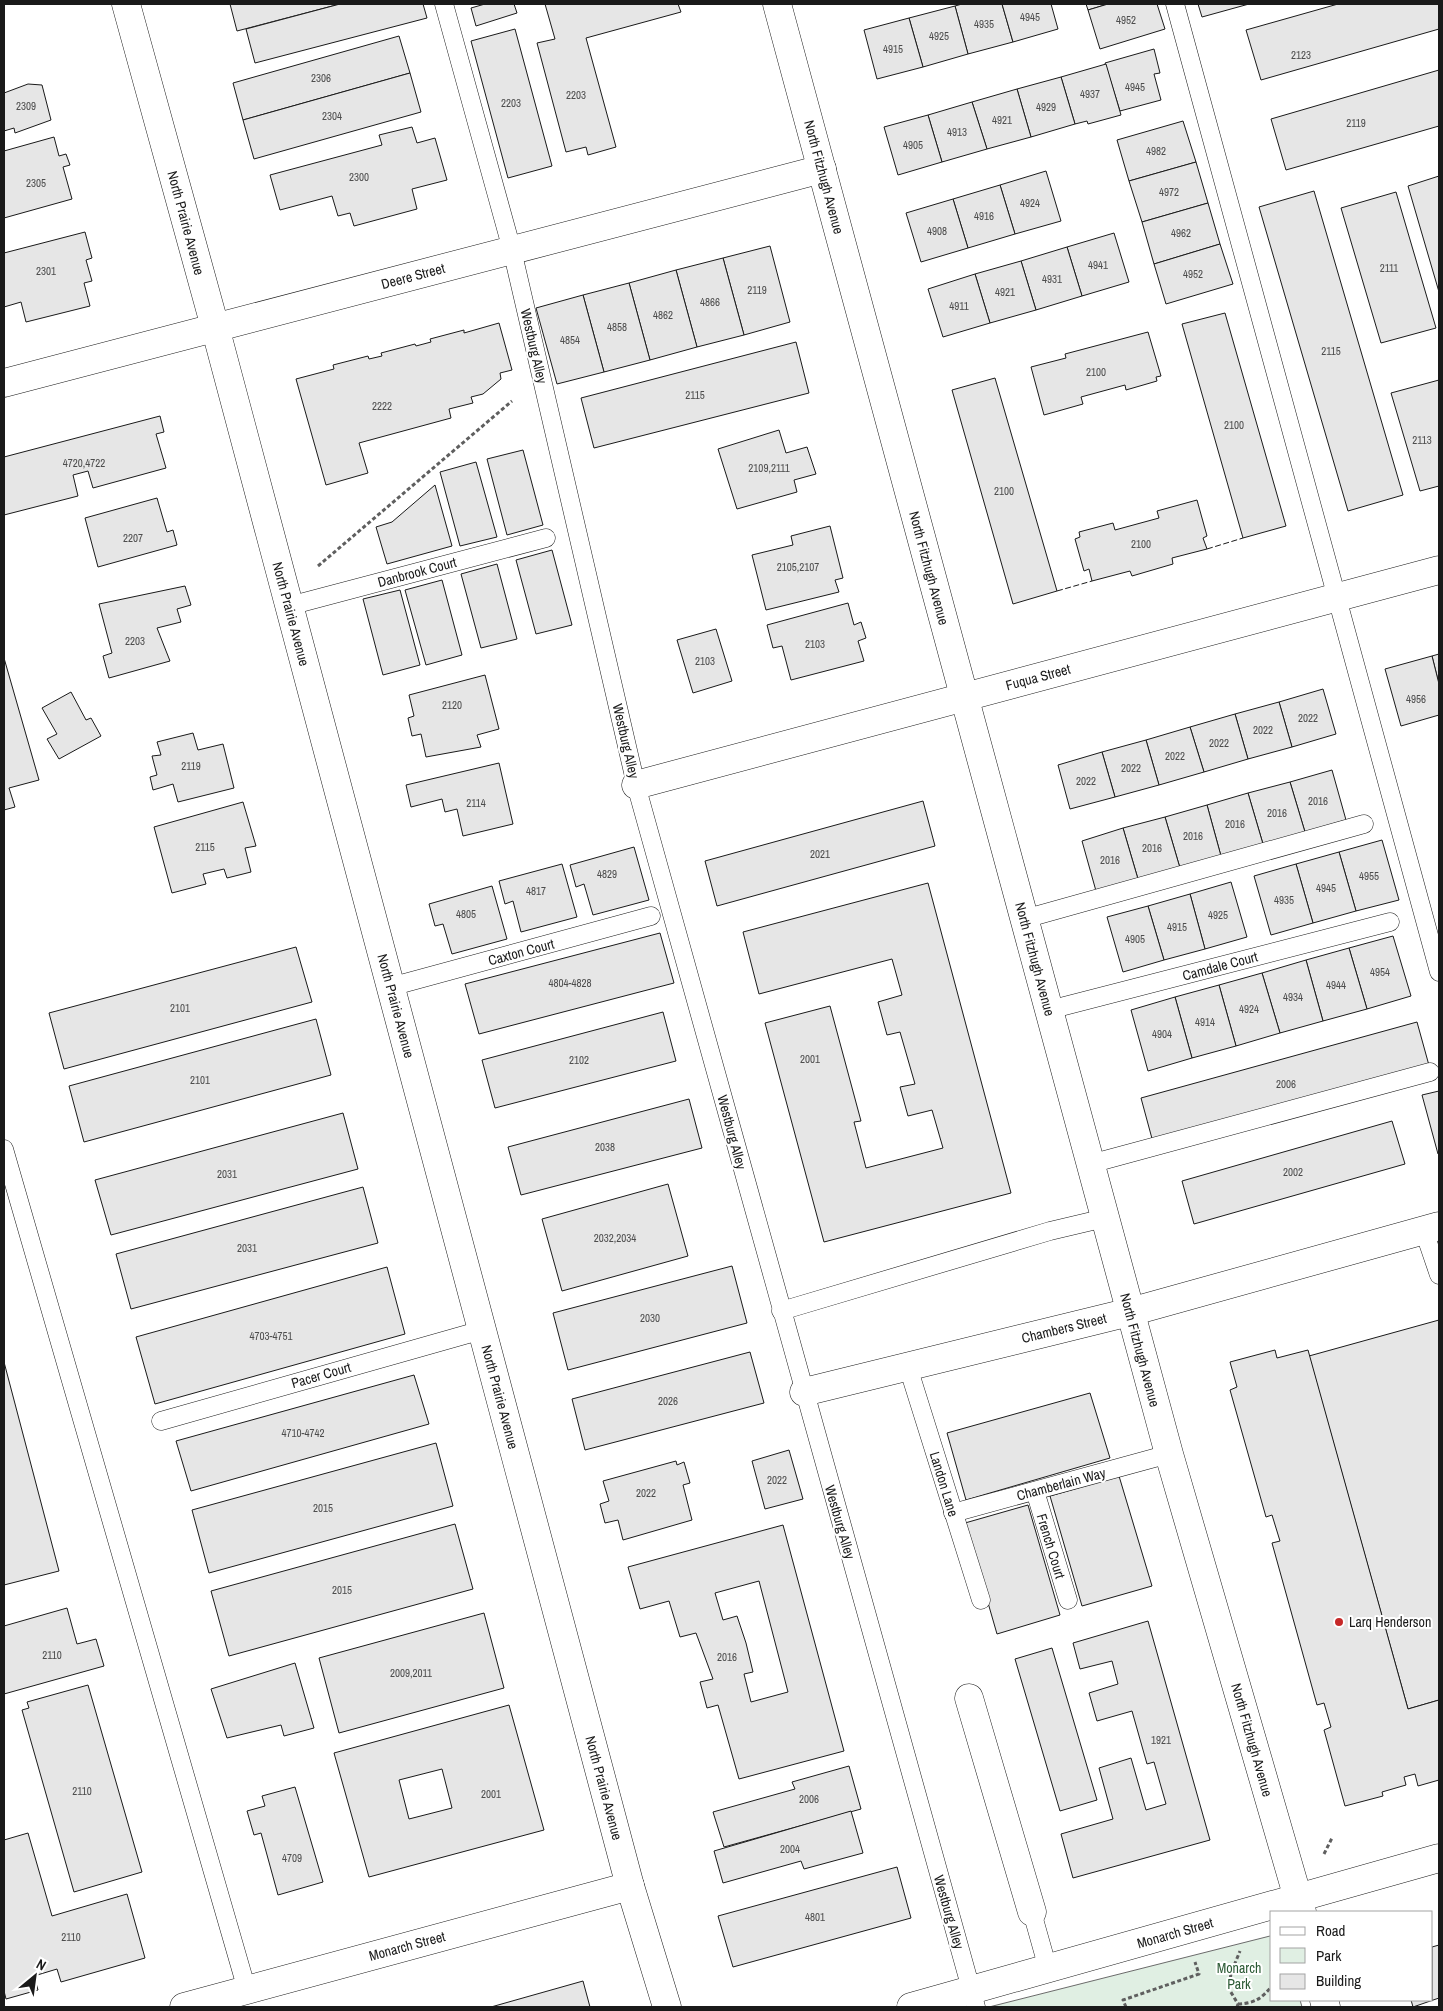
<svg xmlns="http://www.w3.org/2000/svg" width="1443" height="2011" viewBox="0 0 1443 2011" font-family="'Archivo Narrow',sans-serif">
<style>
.green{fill:#e0efe3;stroke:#6a6a6a}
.building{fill:#e6e6e6;stroke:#1a1a1a;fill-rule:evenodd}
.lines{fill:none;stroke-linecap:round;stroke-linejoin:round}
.lane-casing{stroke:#1a1a1a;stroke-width:19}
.street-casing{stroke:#1a1a1a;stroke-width:29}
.secondary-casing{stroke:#1a1a1a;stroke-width:29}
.path{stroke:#5f5f5f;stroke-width:3;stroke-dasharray:4 2.5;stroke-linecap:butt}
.lane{stroke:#fff;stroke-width:18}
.street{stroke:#fff;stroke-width:28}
.secondary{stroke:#fff;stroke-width:28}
.fence{stroke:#1a1a1a;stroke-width:1;stroke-dasharray:6 2.5;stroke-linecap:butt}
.poi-dot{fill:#c62828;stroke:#fff;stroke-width:2}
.labels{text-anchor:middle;stroke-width:4;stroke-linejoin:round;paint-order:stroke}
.number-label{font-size:11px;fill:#4d4d4d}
.street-label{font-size:14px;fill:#1a1a1a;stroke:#fff}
.poi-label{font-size:14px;fill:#1a1a1a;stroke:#fff;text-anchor:start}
.park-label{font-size:14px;fill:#2b5a34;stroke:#fff}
</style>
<rect width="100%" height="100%" fill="#fff"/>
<path class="green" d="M1270,1936H1272V2000H1300L1302,2007H989Z"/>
<g class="building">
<path d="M230,4H340L237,31Z"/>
<path d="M340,4H423L427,18L255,63L246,29Z"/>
<path d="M485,4H514L517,13L476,26L471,8Z"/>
<path d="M545,4H678L681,12L586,38L616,147L588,155L586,147L566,152L537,43L555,39Z"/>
<path d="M962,4H1002L1013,42L968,54L955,6Z"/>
<path d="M1002,4H1051L1058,29L1013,42Z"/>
<path d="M1086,4H1108L1088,10Z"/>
<path d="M1108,4H1157L1165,29L1100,49L1088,10Z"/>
<path d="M1198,4H1249L1202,17Z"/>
<path d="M1338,4H1439V29L1261,80L1246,30Z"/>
<path d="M955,6L968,54L923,67L909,18Z"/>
<path d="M909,18L923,67L877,79L864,30Z"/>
<path d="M515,29L552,166L508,178L471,41Z"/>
<path d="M399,36L410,73L243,120L233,83Z"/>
<path d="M1154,49L1160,73L1154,74L1161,100L1120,111L1105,63Z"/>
<path d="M1106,64L1121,115L1088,124L1087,121L1075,124L1061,77Z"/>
<path d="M1439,70V126L1286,170L1271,119Z"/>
<path d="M410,73L421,112L254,159L243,120Z"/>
<path d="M1061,77L1075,124L1031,137L1017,89Z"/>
<path d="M28,84L42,85L51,120L15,133L14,128L4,131V93Z"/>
<path d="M1017,89L1031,137L987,149L972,102Z"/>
<path d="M972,102L987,149L942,162L928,115Z"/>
<path d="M928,115L942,162L898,175L884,127Z"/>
<path d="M1183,121L1196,162L1129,181L1117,140Z"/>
<path d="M412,127L417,143L435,138L447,180L412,189L417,209L354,226L350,213L338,216L332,196L280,210L270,175L382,145L379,135Z"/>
<path d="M54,137L59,156L66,154L70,165L63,167L72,199L4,218V151Z"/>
<path d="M1196,162L1208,203L1142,222L1129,181Z"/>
<path d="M1046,171L1061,221L1015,234L1000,185Z"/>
<path d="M1439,176V292L1408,186Z"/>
<path d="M1000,185L1015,234L968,248L953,199Z"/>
<path d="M1314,191L1403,495L1348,511L1259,207Z"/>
<path d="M1396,192L1436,328L1381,343L1341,208Z"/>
<path d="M953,199L968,248L921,262L906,213Z"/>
<path d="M1208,203L1220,244L1154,264L1142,222Z"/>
<path d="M85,232L92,258L86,260L92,281L84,283L90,306L26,322L21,302L4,307V253Z"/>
<path d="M1114,233L1129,282L1082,296L1067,247Z"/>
<path d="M1220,244L1233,284L1166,304L1154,264Z"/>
<path d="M770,246L790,322L744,335L723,258Z"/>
<path d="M1067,247L1082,296L1036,310L1021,261Z"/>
<path d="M723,258L744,335L697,347L676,270Z"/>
<path d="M1021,261L1036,310L990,323L975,274Z"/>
<path d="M676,270L697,347L650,360L629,283Z"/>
<path d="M975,274L990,323L943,337L928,289Z"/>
<path d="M629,283L650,360L604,372L583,295Z"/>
<path d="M583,295L604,372L557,384L536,308Z"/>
<path d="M1225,313L1286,526L1243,538L1182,324Z"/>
<path d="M499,323L512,370L500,373L501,379L483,394L471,397L473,403L449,409L451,418L359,443L368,473L326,485L296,379L334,369L333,365L368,356L369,359L382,356L381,353L415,344L416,346L431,342L430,339L464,330V333Z"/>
<path d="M1148,332L1161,376L1156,377L1157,381L1126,390L1125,385L1081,397L1083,404L1044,415L1031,367L1066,358L1065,354Z"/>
<path d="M796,342L809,393L594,448L581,398Z"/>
<path d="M995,378L1057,591L1013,604L952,390Z"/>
<path d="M1439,380V486L1420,491L1391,393Z"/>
<path d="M160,416L164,432L156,434L166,468L93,488L88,471L73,475L78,496L4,515V457Z"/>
<path d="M779,430L786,453L807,447L816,474L794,480L797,492L737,509L718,449Z"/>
<path d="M523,450L543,525L507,535L487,459Z"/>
<path d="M476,462L497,537L460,546L440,472Z"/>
<path d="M435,485L452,546L387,564L376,527L392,522Z"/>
<path d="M157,498L167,532L173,530L177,545L98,567L85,518Z"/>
<path d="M1197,500L1207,536L1203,538L1207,549L1172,558L1173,564L1132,576L1130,571L1092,581L1089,569L1084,571L1075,539L1080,537L1079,532L1113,523L1115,530L1159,518L1157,511Z"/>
<path d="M830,526L843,578L835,580L839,592L766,610L752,555L793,545L791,536Z"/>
<path d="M552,550L572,625L536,634L516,560Z"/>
<path d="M497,564L517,639L481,648L461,574Z"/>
<path d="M442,580L462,655L426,665L405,590Z"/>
<path d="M185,586L191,605L177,609L181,622L157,628L170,661L109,678L103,656L112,653L99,604Z"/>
<path d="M400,590L420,665L383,675L363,599Z"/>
<path d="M848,603L854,625L861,622L866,638L858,641L864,661L791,680L782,646L773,648L767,625Z"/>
<path d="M716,629L732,681L693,693L677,640Z"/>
<path d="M1439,654V684L1432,656Z"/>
<path d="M1432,656L1439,684V715L1401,726L1385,669Z"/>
<path d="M4,658L39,780L9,788L15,807L4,810Z"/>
<path d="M485,675L499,729L477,735L481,747L426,757L421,734L412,736L408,718L414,716L409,695Z"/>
<path d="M1323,689L1336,734L1292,747L1279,702Z"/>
<path d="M71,692L86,720L91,718L101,736L59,759L47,739L57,734L42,708Z"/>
<path d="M1279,702L1292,747L1248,759L1235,714Z"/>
<path d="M1235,714L1248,759L1204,772L1190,727Z"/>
<path d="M1190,727L1204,772L1159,785L1146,740Z"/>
<path d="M193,733L198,750L223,744L234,788L178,802L173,784L153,790L150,777L157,775L152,756L161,755L157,742Z"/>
<path d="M1146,740L1159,785L1115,797L1102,752Z"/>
<path d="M1102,752L1115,797L1070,809L1058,765Z"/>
<path d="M499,763L513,824L463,836L457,809L445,812L442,799L411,807L406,785Z"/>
<path d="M1332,770L1346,820L1305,832L1290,782Z"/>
<path d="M1290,782L1305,832L1263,844L1248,793Z"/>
<path d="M1248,793L1263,844L1221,856L1207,805Z"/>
<path d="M923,801L935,846L717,906L705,861Z"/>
<path d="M243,802L256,846L245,848L251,872L227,878L224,869L203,874L206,884L172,893L154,827Z"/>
<path d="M1207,805L1221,856L1180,868L1165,817Z"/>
<path d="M1165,817L1180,868L1138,879L1123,828Z"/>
<path d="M1123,828L1138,879L1096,891L1082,841Z"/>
<path d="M1382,840L1399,900L1356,911L1339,852Z"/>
<path d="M634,847L649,900L593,915L584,884L576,887L570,865Z"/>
<path d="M1339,852L1356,911L1313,923L1296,864Z"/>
<path d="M562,864L577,917L521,932L513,901L505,904L499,881Z"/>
<path d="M1296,864L1313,923L1271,935L1254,876Z"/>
<path d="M1231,882L1247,937L1205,949L1190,894Z"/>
<path d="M928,883L1011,1193L824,1242L765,1023L830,1006L861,1121L854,1122L866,1168L943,1148L932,1110L908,1116L900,1087L915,1084L900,1032L887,1035L878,1002L902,995L892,959L759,994L743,932Z"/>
<path d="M492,886L507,939L452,954L443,924L435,926L429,904Z"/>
<path d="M1190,894L1205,949L1164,960L1148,906Z"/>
<path d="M1148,906L1164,960L1123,972L1107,917Z"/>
<path d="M660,933L674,983L479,1034L465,984Z"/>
<path d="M1393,936L1411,996L1367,1009L1349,948Z"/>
<path d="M296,947L312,1002L64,1069L49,1013Z"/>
<path d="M1349,948L1367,1009L1323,1021L1306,960Z"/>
<path d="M1306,960L1323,1021L1280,1033L1262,973Z"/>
<path d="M1262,973L1280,1033L1236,1046L1219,985Z"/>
<path d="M1219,985L1236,1046L1192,1058L1175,997Z"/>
<path d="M1175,997L1192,1058L1148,1071L1131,1010Z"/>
<path d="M663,1012L676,1061L495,1108L482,1060Z"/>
<path d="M316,1019L331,1075L84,1142L69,1086Z"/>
<path d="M1417,1022L1430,1069L1154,1146L1141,1098Z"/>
<path d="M1439,1091V1154H1438L1422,1095Z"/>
<path d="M689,1099L702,1148L521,1195L508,1147Z"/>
<path d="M343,1113L358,1169L111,1235L95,1180Z"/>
<path d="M1392,1121L1405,1164L1194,1224L1182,1181Z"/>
<path d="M668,1184L688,1256L562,1291L542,1219Z"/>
<path d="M363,1187L378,1243L131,1309L116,1254Z"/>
<path d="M732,1266L747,1323L568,1370L553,1313Z"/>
<path d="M387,1267L405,1334L155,1404L136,1337Z"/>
<path d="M1439,1320V1700L1408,1709L1309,1356Z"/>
<path d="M1275,1350L1277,1358L1308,1350L1408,1709L1439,1700V1780L1418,1786L1415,1774L1404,1777L1406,1785L1382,1792L1383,1796L1345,1806L1324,1730L1331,1727L1324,1703L1317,1705L1272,1543L1280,1541L1272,1515L1266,1517L1230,1390L1237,1387L1230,1362Z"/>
<path d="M750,1352L764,1403L585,1450L572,1399Z"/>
<path d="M4,1362L59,1571L4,1585Z"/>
<path d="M414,1375L429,1424L191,1491L176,1441Z"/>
<path d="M1090,1393L1110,1458L966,1500L947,1433Z"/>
<path d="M436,1443L453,1506L209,1573L192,1510Z"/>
<path d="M789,1450L803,1499L765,1509L752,1461Z"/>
<path d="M676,1461L677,1465L684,1462L690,1483L683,1485L692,1520L623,1540L618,1520L605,1523L600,1504L609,1501L603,1481Z"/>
<path d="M1119,1476L1152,1586L1082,1606L1050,1496Z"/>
<path d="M1028,1505L1060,1615L997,1634L965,1523Z"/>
<path d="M455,1524L473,1589L229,1656L211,1591Z"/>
<path d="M783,1525L844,1751L739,1779L718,1705L707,1708L700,1682L713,1679L696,1633L680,1637L669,1601L640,1609L628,1567ZM759,1581L788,1692L751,1702L744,1674L753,1672L746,1643L737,1616L723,1620L715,1593Z"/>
<path d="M67,1608L77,1644L96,1639L104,1666L4,1694V1626Z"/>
<path d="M484,1613L504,1688L339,1733L319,1658Z"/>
<path d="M1148,1621L1210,1840L1073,1878L1061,1834L1113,1819L1099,1768L1131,1758L1146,1810L1166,1804L1154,1762L1147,1764L1132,1711L1097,1721L1089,1693L1118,1684L1112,1661L1080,1669L1073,1643Z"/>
<path d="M1052,1648L1097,1800L1060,1811L1015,1659Z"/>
<path d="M295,1663L314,1728L284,1736L281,1725L227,1738L211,1689Z"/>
<path d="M88,1685L142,1872L74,1892L22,1710L29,1708L27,1702Z"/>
<path d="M509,1705L544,1830L369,1877L334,1753ZM442,1769L452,1808L409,1819L399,1780Z"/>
<path d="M849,1766L861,1809L724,1847L713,1812L795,1789L792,1782Z"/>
<path d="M295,1787L323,1882L278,1895L261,1833L254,1835L247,1811L265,1806L262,1796Z"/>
<path d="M851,1811L863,1853L804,1869L801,1861L723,1883L714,1851Z"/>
<path d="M28,1833L52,1916L127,1894L145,1958L61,1982L57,1969L34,1976L38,1990L6,1999L4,1991V1840Z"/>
<path d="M897,1867L911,1918L733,1967L718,1916Z"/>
<path d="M1439,1945V1998L1413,2007L1411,2000H1432V1947Z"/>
<path d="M583,1981L590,2007H491Z"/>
</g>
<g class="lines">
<defs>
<g id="lane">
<path d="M444,4L512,250L636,785L976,2007"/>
<path d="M1175,4L1439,972"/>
<path d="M289,606L546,538"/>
<path d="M1024,919L1364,824"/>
<path d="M390,987L651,916"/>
<path d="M1049,1010L1390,922"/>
<path d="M4,1149L247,1990"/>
<path d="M1090,1164L1430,1072"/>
<path d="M1424,1231L1439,1275"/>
<path d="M781,1311L1050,1231L1105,1218"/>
<path d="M908,1367L981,1600"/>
<path d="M161,1421L482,1330"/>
<path d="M1035,1491L1068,1600"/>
<path d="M953,1513L1169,1454"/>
<path d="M1032,1912L1048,1969"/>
</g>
<g id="street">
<path d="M126,4L215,327L630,1886L667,2007"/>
<path d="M4,383L822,169"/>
<path d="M636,785L1439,570"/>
<path d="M804,1392L1130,1312L1439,1226"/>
<path d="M969,1698L1032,1912"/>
<path d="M184,2007L630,1886"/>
<path d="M911,2007L1439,1858"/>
</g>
<g id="secondary">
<path d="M777,4L1169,1454L1302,1912"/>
<path d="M1324,2000L1326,2007"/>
</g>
</defs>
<use href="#lane" class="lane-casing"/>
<use href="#street" class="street-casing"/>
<use href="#secondary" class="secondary-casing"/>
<g class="path">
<path d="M318,566L512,401"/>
<path d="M1324,1854L1332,1838"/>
<path d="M1238,2004C1255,2003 1261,1999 1272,1986"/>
<path d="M1126,2007L1123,2000L1199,1974L1195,1962"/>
<path d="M1237,2007L1238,2004L1229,1989L1231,1973L1240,1951"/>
</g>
<use href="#lane" class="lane"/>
<use href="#street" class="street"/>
<use href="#secondary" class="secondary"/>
<g class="fence">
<path d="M1207,549L1243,538"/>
<path d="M1057,591L1092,581"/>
</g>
</g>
<circle class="poi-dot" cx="1339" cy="1622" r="5"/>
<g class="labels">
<g class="number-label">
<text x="1030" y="21">4945</text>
<text x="1126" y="24">4952</text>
<text x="984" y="28">4935</text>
<text x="939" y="40">4925</text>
<text x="893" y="53">4915</text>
<text x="1301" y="59">2123</text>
<text x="321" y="82">2306</text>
<text x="1135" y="91">4945</text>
<text x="1090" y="98">4937</text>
<text x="576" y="99">2203</text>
<text x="511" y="107">2203</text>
<text x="26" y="110">2309</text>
<text x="1046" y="111">4929</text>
<text x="332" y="120">2304</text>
<text x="1002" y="124">4921</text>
<text x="1356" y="127">2119</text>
<text x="957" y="136">4913</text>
<text x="913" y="149">4905</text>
<text x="1156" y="155">4982</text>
<text x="359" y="181">2300</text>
<text x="36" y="187">2305</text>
<text x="1169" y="196">4972</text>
<text x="1030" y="207">4924</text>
<text x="984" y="220">4916</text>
<text x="937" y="235">4908</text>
<text x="1181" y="237">4962</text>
<text x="1098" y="269">4941</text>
<text x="1389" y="272">2111</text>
<text x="46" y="275">2301</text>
<text x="1193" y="278">4952</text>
<text x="1052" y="283">4931</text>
<text x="757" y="294">2119</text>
<text x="1005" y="296">4921</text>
<text x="710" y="306">4866</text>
<text x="959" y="310">4911</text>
<text x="663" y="319">4862</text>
<text x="617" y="331">4858</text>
<text x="570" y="344">4854</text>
<text x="1331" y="355">2115</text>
<text x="1096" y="376">2100</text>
<text x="695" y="399">2115</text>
<text x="382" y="410">2222</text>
<text x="1234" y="429">2100</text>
<text x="1422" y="444">2113</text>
<text x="84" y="467">4720,4722</text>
<text x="769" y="472">2109,2111</text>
<text x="1004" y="495">2100</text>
<text x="133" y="542">2207</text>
<text x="1141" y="548">2100</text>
<text x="798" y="571">2105,2107</text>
<text x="135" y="645">2203</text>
<text x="815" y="648">2103</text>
<text x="705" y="665">2103</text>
<text x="1416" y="703">4956</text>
<text x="452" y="709">2120</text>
<text x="1308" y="722">2022</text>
<text x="1263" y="734">2022</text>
<text x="1219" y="747">2022</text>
<text x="1175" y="760">2022</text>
<text x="191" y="770">2119</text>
<text x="1131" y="772">2022</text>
<text x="1086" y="785">2022</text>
<text x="1318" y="805">2016</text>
<text x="476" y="807">2114</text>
<text x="1277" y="817">2016</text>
<text x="1235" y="828">2016</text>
<text x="1193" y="840">2016</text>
<text x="205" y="851">2115</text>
<text x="1152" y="852">2016</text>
<text x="820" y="858">2021</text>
<text x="1110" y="864">2016</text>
<text x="607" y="878">4829</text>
<text x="1369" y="880">4955</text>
<text x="1326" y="892">4945</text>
<text x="536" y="895">4817</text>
<text x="1284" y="904">4935</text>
<text x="466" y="918">4805</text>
<text x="1218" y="919">4925</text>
<text x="1177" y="931">4915</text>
<text x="1135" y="943">4905</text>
<text x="1380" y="976">4954</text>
<text x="570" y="987">4804-4828</text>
<text x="1336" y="989">4944</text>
<text x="1293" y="1001">4934</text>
<text x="180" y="1012">2101</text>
<text x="1249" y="1013">4924</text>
<text x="1205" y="1026">4914</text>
<text x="1162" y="1038">4904</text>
<text x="810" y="1063">2001</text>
<text x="579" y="1064">2102</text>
<text x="200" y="1084">2101</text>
<text x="1286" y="1088">2006</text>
<text x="605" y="1151">2038</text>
<text x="1293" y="1176">2002</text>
<text x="227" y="1178">2031</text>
<text x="615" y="1242">2032,2034</text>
<text x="247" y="1252">2031</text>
<text x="650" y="1322">2030</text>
<text x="271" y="1340">4703-4751</text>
<text x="668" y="1405">2026</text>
<text x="303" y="1437">4710-4742</text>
<text x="777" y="1484">2022</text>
<text x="646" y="1497">2022</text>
<text x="323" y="1512">2015</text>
<text x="342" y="1594">2015</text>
<text x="52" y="1659">2110</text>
<text x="727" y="1661">2016</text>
<text x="411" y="1677">2009,2011</text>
<text x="1161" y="1744">1921</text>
<text x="82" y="1795">2110</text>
<text x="491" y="1798">2001</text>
<text x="809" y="1803">2006</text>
<text x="790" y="1853">2004</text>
<text x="292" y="1862">4709</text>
<text x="815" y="1921">4801</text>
<text x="71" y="1941">2110</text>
</g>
<g class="street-label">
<text transform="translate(824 177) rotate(75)" y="5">North Fitzhugh Avenue</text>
<text transform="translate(186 223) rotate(75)" y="5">North Prairie Avenue</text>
<text transform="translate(413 276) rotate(-15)" y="5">Deere Street</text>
<text transform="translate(534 346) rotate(77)" y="5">Westburg Alley</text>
<text transform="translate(929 568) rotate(75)" y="5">North Fitzhugh Avenue</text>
<text transform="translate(417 572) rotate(-15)" y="5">Danbrook Court</text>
<text transform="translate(291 614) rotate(75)" y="5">North Prairie Avenue</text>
<text transform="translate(1038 677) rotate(-15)" y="5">Fuqua Street</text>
<text transform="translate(626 741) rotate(77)" y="5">Westburg Alley</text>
<text transform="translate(521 952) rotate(-15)" y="5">Caxton Court</text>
<text transform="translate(1035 959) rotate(75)" y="5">North Fitzhugh Avenue</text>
<text transform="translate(1220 966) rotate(-15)" y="5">Camdale Court</text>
<text transform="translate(396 1006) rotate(75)" y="5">North Prairie Avenue</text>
<text transform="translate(732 1132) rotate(75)" y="5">Westburg Alley</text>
<text transform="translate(1064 1328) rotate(-14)" y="5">Chambers Street</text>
<text transform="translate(1140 1350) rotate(75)" y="5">North Fitzhugh Avenue</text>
<text transform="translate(321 1375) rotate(-16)" y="5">Pacer Court</text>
<text transform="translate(500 1397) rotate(75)" y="5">North Prairie Avenue</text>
<text transform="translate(944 1484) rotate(73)" y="5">Landon Lane</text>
<text transform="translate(1061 1484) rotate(-15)" y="5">Chamberlain Way</text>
<text transform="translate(840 1522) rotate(74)" y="5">Westburg Alley</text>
<text transform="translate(1051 1546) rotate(73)" y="5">French Court</text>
<text transform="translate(1252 1740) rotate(74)" y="5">North Fitzhugh Avenue</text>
<text transform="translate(604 1788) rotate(75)" y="5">North Prairie Avenue</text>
<text transform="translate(949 1912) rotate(74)" y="5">Westburg Alley</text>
<text transform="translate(1175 1933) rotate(-16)" y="5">Monarch Street</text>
<text transform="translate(407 1946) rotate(-15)" y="5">Monarch Street</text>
</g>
<g class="poi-label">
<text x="1349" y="1627">Larq Henderson</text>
</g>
<g class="park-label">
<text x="1239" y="1973">Monarch<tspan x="1239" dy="16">Park</tspan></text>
</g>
</g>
<rect width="1443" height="2011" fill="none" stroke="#1a1a1a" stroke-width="10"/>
<rect x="1270" y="1911" width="162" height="90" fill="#ffffff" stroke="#a3a3a3"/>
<rect x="1280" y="1927" width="25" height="8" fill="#ffffff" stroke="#a3a3a3"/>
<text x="1316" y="1936" font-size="15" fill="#1a1a1a">Road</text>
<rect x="1280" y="1948" width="25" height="15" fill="#e0efe3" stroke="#a3a3a3"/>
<text x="1316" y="1961" font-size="15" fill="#1a1a1a">Park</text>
<rect x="1280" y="1974" width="25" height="15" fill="#e6e6e6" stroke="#a3a3a3"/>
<text x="1316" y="1986" font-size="15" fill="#1a1a1a">Building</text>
<g transform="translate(35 1976) rotate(29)" stroke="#ffffff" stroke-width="4" paint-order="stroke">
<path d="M0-4L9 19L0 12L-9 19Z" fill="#1a1a1a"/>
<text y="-8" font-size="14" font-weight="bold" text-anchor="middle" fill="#1a1a1a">N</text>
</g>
</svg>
